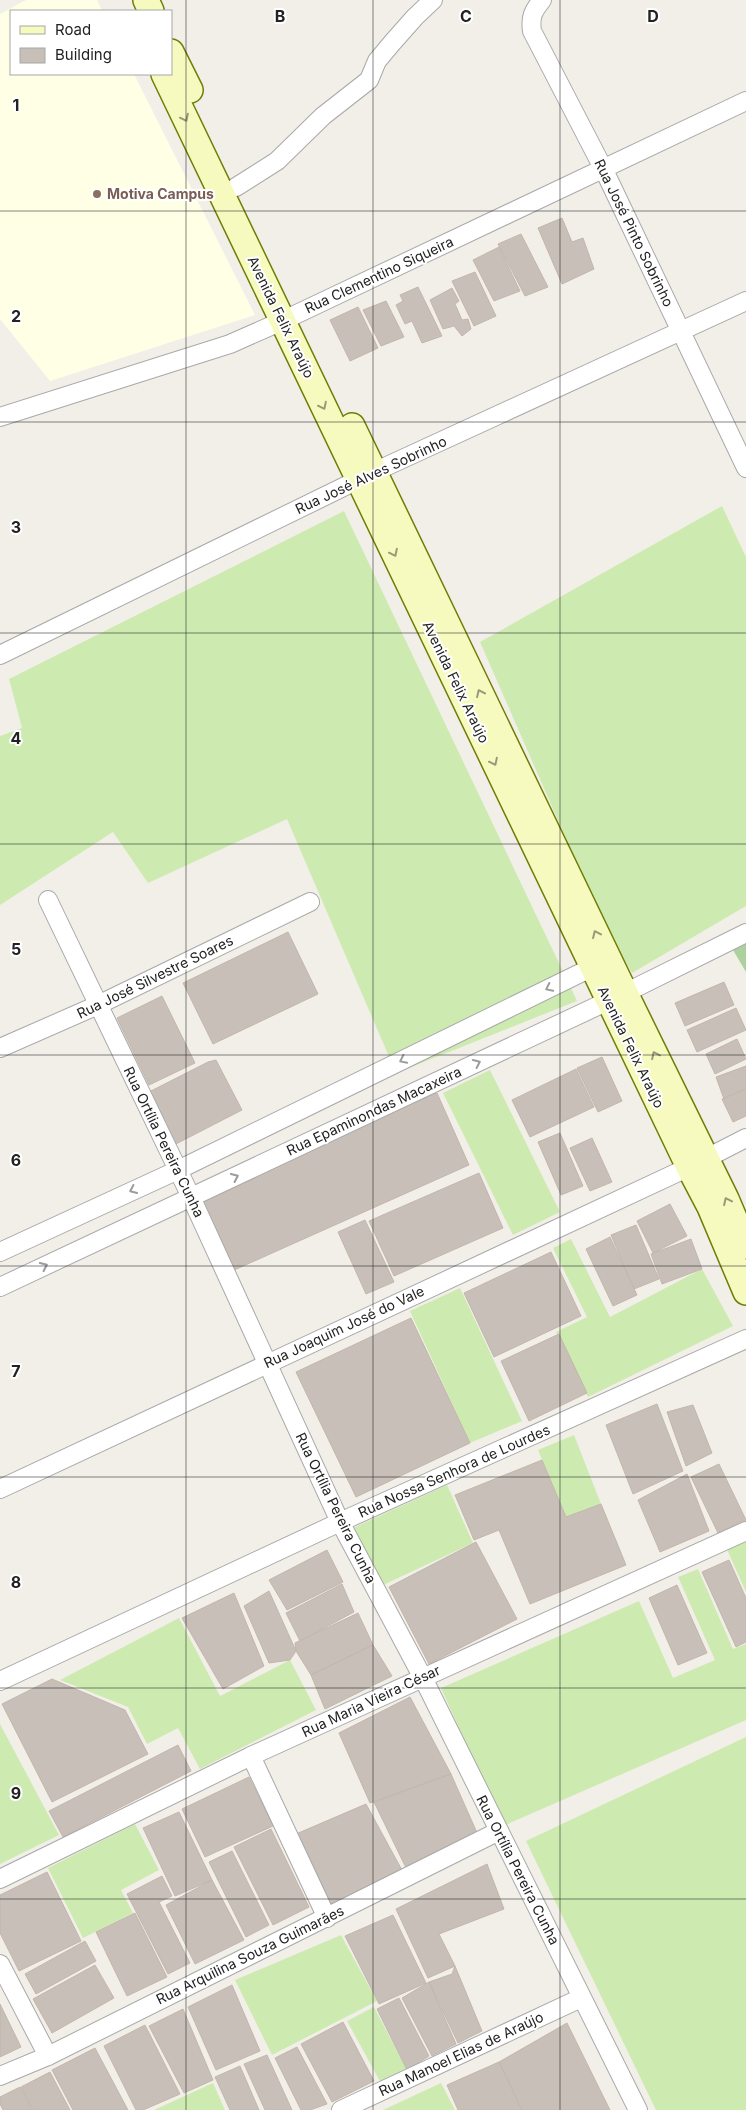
<svg xmlns="http://www.w3.org/2000/svg" width="746" height="2110" viewBox="0 0 746 2110" font-family="Inter,sans-serif">
<style>
.education{fill:#ffffe5}
.grass{fill:#cdebb0}
.forest{fill:#add19e}
.building{fill:#c7bfb8;stroke:#c4b6ab}
.lines{fill:none;stroke-linecap:round;stroke-linejoin:round}
.street-casing{stroke:#a9a9a9;stroke-width:20}
.secondary-casing{stroke:#707d05;stroke-width:28}
.street{stroke:#fff;stroke-width:18}
.secondary{stroke:#f7fabf;stroke-width:25}
.oneway{stroke:#979978}
.oneway2{stroke:#9c9c9c}
.grid{fill:none;stroke:#222;stroke-width:1;stroke-opacity:0.55}
.education-dot{fill:#8d6e63;stroke:#fff;stroke-width:2}
.labels{text-anchor:middle;stroke-width:4;stroke-linejoin:round;paint-order:stroke}
.education-label{font-size:14px;font-weight:bold;fill:#785e54;stroke:#fff;text-anchor:start}
.street-label{font-size:14px;fill:#222;stroke:#fff}
.grid-label{font-size:16px;text-anchor:middle;font-weight:bold;fill:#222;stroke:#fff;stroke-width:4;stroke-linejoin:round;paint-order:stroke}
</style>
<rect width="100%" height="100%" fill="#f2efe9"/>
<path class="education" d="M26,0H97L102,11H11V74H134L255,315L50,381L0,319V14Z"/>
<g class="grass">
<path d="M722,506L746,557V906L632,973L606,930L480,642Z"/>
<path d="M344,511L577,1001L396,1073L287,819L148,883L113,832L0,905V736L22,728L9,679Z"/>
<path d="M490,1070L560,1212L513,1235L443,1093Z"/>
<path d="M571,1239L610,1317L702,1269L733,1326L588,1397L556,1332L587,1317L553,1248Z"/>
<path d="M460,1288L522,1421L470,1443L410,1311Z"/>
<path d="M574,1435L601,1504L566,1517L538,1450Z"/>
<path d="M447,1485L473,1543L381,1586L353,1528Z"/>
<path d="M746,1536V1592L725,1545Z"/>
<path d="M698,1569L733,1649L746,1644V1720L503,1826L441,1688L639,1601L673,1678L715,1660L678,1577Z"/>
<path d="M179,1618L220,1696L290,1660L316,1710L200,1769L178,1728L147,1744L128,1707L60,1680Z"/>
<path d="M0,1724L59,1835L0,1864Z"/>
<path d="M746,1737V2110H656L526,1841Z"/>
<path d="M135,1824L159,1870L121,1890L133,1913L83,1938L48,1868Z"/>
<path d="M341,1935L377,2001L272,2055L235,1980Z"/>
<path d="M374,2007L407,2070L381,2083L347,2021Z"/>
<path d="M213,2083L225,2110H154Z"/>
<path d="M441,2083L455,2110H383Z"/>
</g>
<path class="forest" d="M746,944V972L733,950Z"/>
<g class="building">
<path d="M562,218L572,242L583,238L594,269L562,284L538,228Z"/>
<path d="M521,234L548,287L525,296L498,244Z"/>
<path d="M499,247L520,291L494,301L473,260Z"/>
<path d="M475,272L496,316L474,326L452,281Z"/>
<path d="M418,287L442,336L422,343L412,321L405,324L396,305L403,301L400,295Z"/>
<path d="M452,288L459,301L455,304L462,320L468,319L471,329L462,336L454,326L443,329L430,300Z"/>
<path d="M386,301L404,337L381,346L363,310Z"/>
<path d="M358,307L378,348L350,361L330,320Z"/>
<path d="M288,932L318,994L213,1044L183,983Z"/>
<path d="M724,982L734,1005L685,1026L675,1003Z"/>
<path d="M162,996L195,1063L149,1085L117,1018Z"/>
<path d="M736,1008L746,1030L697,1052L687,1030Z"/>
<path d="M737,1039L746,1059L715,1074L706,1054Z"/>
<path d="M602,1057L622,1101L598,1112L577,1068Z"/>
<path d="M216,1060L242,1110L172,1146L145,1094L208,1062Z"/>
<path d="M746,1066V1089L724,1099L716,1077Z"/>
<path d="M576,1069L594,1107L530,1137L512,1100Z"/>
<path d="M746,1089V1116L733,1122L722,1099Z"/>
<path d="M437,1093L469,1165L232,1271L199,1199Z"/>
<path d="M560,1133L583,1186L561,1195L538,1142Z"/>
<path d="M592,1138L612,1182L590,1191L570,1148Z"/>
<path d="M479,1173L503,1228L394,1276L369,1221Z"/>
<path d="M670,1204L687,1236L653,1253L637,1221Z"/>
<path d="M365,1220L394,1282L366,1294L338,1232Z"/>
<path d="M636,1225L659,1279L634,1289L611,1235Z"/>
<path d="M610,1237L637,1295L613,1306L586,1249Z"/>
<path d="M691,1239L702,1269L662,1284L651,1254Z"/>
<path d="M551,1252L581,1316L494,1357L464,1293Z"/>
<path d="M411,1318L470,1443L356,1497L296,1372Z"/>
<path d="M559,1334L587,1393L529,1421L501,1361Z"/>
<path d="M657,1404L683,1471L633,1494L606,1425Z"/>
<path d="M693,1405L712,1453L686,1466L667,1412Z"/>
<path d="M542,1460L566,1517L601,1504L626,1565L530,1604L499,1530L474,1540L455,1495Z"/>
<path d="M719,1464L746,1520L718,1533L691,1477Z"/>
<path d="M687,1474L709,1531L660,1552L638,1500Z"/>
<path d="M476,1542L517,1619L429,1664L389,1587Z"/>
<path d="M327,1550L343,1582L287,1610L269,1580Z"/>
<path d="M729,1560L746,1598V1642L736,1647L702,1572Z"/>
<path d="M342,1584L354,1612L300,1641L286,1613Z"/>
<path d="M677,1585L707,1653L678,1665L649,1598Z"/>
<path d="M269,1591L296,1651L290,1660L269,1663L244,1606Z"/>
<path d="M234,1593L264,1666L223,1689L182,1618Z"/>
<path d="M358,1613L373,1645L311,1675L296,1651L295,1643Z"/>
<path d="M373,1645L392,1676L325,1709L311,1675Z"/>
<path d="M52,1679L125,1710L148,1754L52,1802L2,1704Z"/>
<path d="M410,1697L451,1774L370,1803L339,1733Z"/>
<path d="M178,1745L191,1771L63,1837L49,1811Z"/>
<path d="M451,1774L478,1835L409,1874L374,1802Z"/>
<path d="M249,1777L273,1826L205,1857L182,1809Z"/>
<path d="M366,1804L403,1872L330,1910L296,1834Z"/>
<path d="M179,1812L212,1880L175,1896L143,1828Z"/>
<path d="M271,1829L309,1907L273,1925L234,1847Z"/>
<path d="M232,1851L269,1925L246,1937L209,1862Z"/>
<path d="M487,1864L504,1909L439,1934L455,1966L428,1978L396,1909Z"/>
<path d="M47,1872L81,1941L19,1971L0,1933V1895Z"/>
<path d="M162,1876L172,1896L159,1902L190,1963L168,1974L127,1894Z"/>
<path d="M212,1880L244,1940L195,1964L166,1905Z"/>
<path d="M135,1913L167,1977L127,1996L96,1932Z"/>
<path d="M393,1915L426,1983L379,2004L345,1936Z"/>
<path d="M85,1941L96,1961L36,1994L25,1974Z"/>
<path d="M95,1965L114,1998L52,2033L33,1999Z"/>
<path d="M455,1966L482,2031L458,2043L429,1982L452,1974Z"/>
<path d="M429,1982L456,2044L432,2056L402,1998Z"/>
<path d="M232,1985L260,2051L216,2070L188,2007Z"/>
<path d="M399,1998L429,2056L407,2070L377,2009Z"/>
<path d="M0,2004L21,2047L0,2057Z"/>
<path d="M183,2009L213,2080L184,2093L149,2026Z"/>
<path d="M343,2022L374,2081L332,2102L301,2044Z"/>
<path d="M567,2023L610,2110H522L499,2062Z"/>
<path d="M145,2025L180,2094L143,2110H136L104,2046Z"/>
<path d="M297,2047L327,2104L310,2110H301L275,2058Z"/>
<path d="M95,2048L128,2110H73L52,2070Z"/>
<path d="M267,2055L292,2110H265L244,2064Z"/>
<path d="M499,2062L522,2110H458L447,2085Z"/>
<path d="M240,2066L259,2110H230L215,2077Z"/>
<path d="M50,2072L70,2110H33L21,2087Z"/>
<path d="M20,2087L32,2110H3L0,2104V2097Z"/>
</g>
<g class="lines">
<defs>
<g id="street">
<path d="M542,0C533,11 530,17 532,31L604,170L746,468"/>
<path d="M236,187L277,161L323,116L369,80L377,61L392,43L415,17L433,0"/>
<path d="M0,417L230,344L282,321L746,101"/>
<path d="M0,655L374,472L746,301"/>
<path d="M48,900L191,1197L340,1522L423,1678L638,2110"/>
<path d="M0,1048L98,1005L310,902"/>
<path d="M705,1159L746,1138"/>
<path d="M0,1252L178,1170L603,962"/>
<path d="M0,1287L625,993L746,933"/>
<path d="M0,1489L689,1167"/>
<path d="M0,1681L340,1522L746,1339"/>
<path d="M251,1756L327,1918"/>
<path d="M0,1879L251,1756L746,1531"/>
<path d="M0,1964L48,2056"/>
<path d="M0,2076L48,2056L499,1831"/>
<path d="M341,2110L581,1998"/>
</g>
<g id="secondary">
<path d="M146,0L151,11"/>
<path d="M171,52L190,90"/>
<path d="M164,74L689,1167L710,1207L746,1292"/>
<path d="M352,426L625,993L726,1199L746,1246"/>
</g>
</defs>
<use href="#street" class="street-casing"/>
<use href="#secondary" class="secondary-casing"/>
<use href="#street" class="street"/>
<use href="#secondary" class="secondary"/>
</g>
<defs><path id="oneway-chevron" d="M-2-3.5L2.5 0L-2 3.5" fill="none" stroke-width="1.6" stroke-linecap="round" stroke-linejoin="round" transform="scale(1.25)"/></defs>
<g class="oneway">
<use href="#oneway-chevron" transform="translate(185 118) rotate(64)"/>
<use href="#oneway-chevron" transform="translate(323 406) rotate(64)"/>
<use href="#oneway-chevron" transform="translate(394 553) rotate(64)"/>
<use href="#oneway-chevron" transform="translate(480 693) rotate(-115)"/>
<use href="#oneway-chevron" transform="translate(494 762) rotate(64)"/>
<use href="#oneway-chevron" transform="translate(596 934) rotate(-115)"/>
<use href="#oneway-chevron" transform="translate(655 1055) rotate(-116)"/>
<use href="#oneway-chevron" transform="translate(727 1201) rotate(-115)"/>
</g>
<g class="oneway2">
<use href="#oneway-chevron" transform="translate(549 988) rotate(154)"/>
<use href="#oneway-chevron" transform="translate(403 1060) rotate(154)"/>
<use href="#oneway-chevron" transform="translate(477 1063) rotate(-25)"/>
<use href="#oneway-chevron" transform="translate(235 1177) rotate(-25)"/>
<use href="#oneway-chevron" transform="translate(133 1190) rotate(155)"/>
<use href="#oneway-chevron" transform="translate(44 1266) rotate(-25)"/>
</g>
<path class="grid" d="M186,0V2110M373,0V2110M560,0V2110M0,211H746M0,422H746M0,633H746M0,844H746M0,1055H746M0,1266H746M0,1477H746M0,1688H746M0,1899H746"/>
<circle class="education-dot" cx="97" cy="194" r="5"/>
<g class="labels">
<g class="education-label">
<text x="107" y="199">Motiva Campus</text>
</g>
<g class="street-label">
<text transform="translate(634 233) rotate(64)" y="5">Rua José Pinto Sobrinho</text>
<text transform="translate(379 275) rotate(-25)" y="5">Rua Clementino Siqueira</text>
<text transform="translate(281 317) rotate(64)" y="5">Avenida Felix Araújo</text>
<text transform="translate(371 475) rotate(-25)" y="5">Rua José Alves Sobrinho</text>
<text transform="translate(456 682) rotate(64)" y="5">Avenida Felix Araújo</text>
<text transform="translate(155 977) rotate(-26)" y="5">Rua José Silvestre Soares</text>
<text transform="translate(631 1047) rotate(64)" y="5">Avenida Felix Araújo</text>
<text transform="translate(374 1111) rotate(-25)" y="5">Rua Epaminondas Macaxeira</text>
<text transform="translate(164 1142) rotate(64)" y="5">Rua Ortília Pereira Cunha</text>
<text transform="translate(344 1327) rotate(-25)" y="5">Rua Joaquim José do Vale</text>
<text transform="translate(454 1471) rotate(-24)" y="5">Rua Nossa Senhora de Lourdes</text>
<text transform="translate(336 1508) rotate(64)" y="5">Rua Ortília Pereira Cunha</text>
<text transform="translate(371 1701) rotate(-25)" y="5">Rua Maria Vieira César</text>
<text transform="translate(518 1870) rotate(63)" y="5">Rua Ortília Pereira Cunha</text>
<text transform="translate(250 1955) rotate(-26)" y="5">Rua Arquilina Souza Guimarães</text>
<text transform="translate(461 2054) rotate(-25)" y="5">Rua Manoel Elias de Araújo</text>
</g>
</g>
<g class="grid-label">
<text x="280" y="22">B</text>
<text x="466" y="22">C</text>
<text x="653" y="22">D</text>
<text x="16" y="111">1</text>
<text x="16" y="322">2</text>
<text x="16" y="533">3</text>
<text x="16" y="744">4</text>
<text x="16" y="955">5</text>
<text x="16" y="1166">6</text>
<text x="16" y="1377">7</text>
<text x="16" y="1588">8</text>
<text x="16" y="1799">9</text>
</g>
<rect x="10" y="10" width="162" height="65" fill="#ffffff" stroke="#a7a7a7"/>
<rect x="20" y="26" width="25" height="8" fill="#f7fabf" stroke="#a7a7a7"/>
<text x="55" y="35" font-size="15" fill="#222222">Road</text>
<rect x="20" y="48" width="25" height="15" fill="#c7bfb8" stroke="#a7a7a7"/>
<text x="55" y="60" font-size="15" fill="#222222">Building</text>
</svg>
